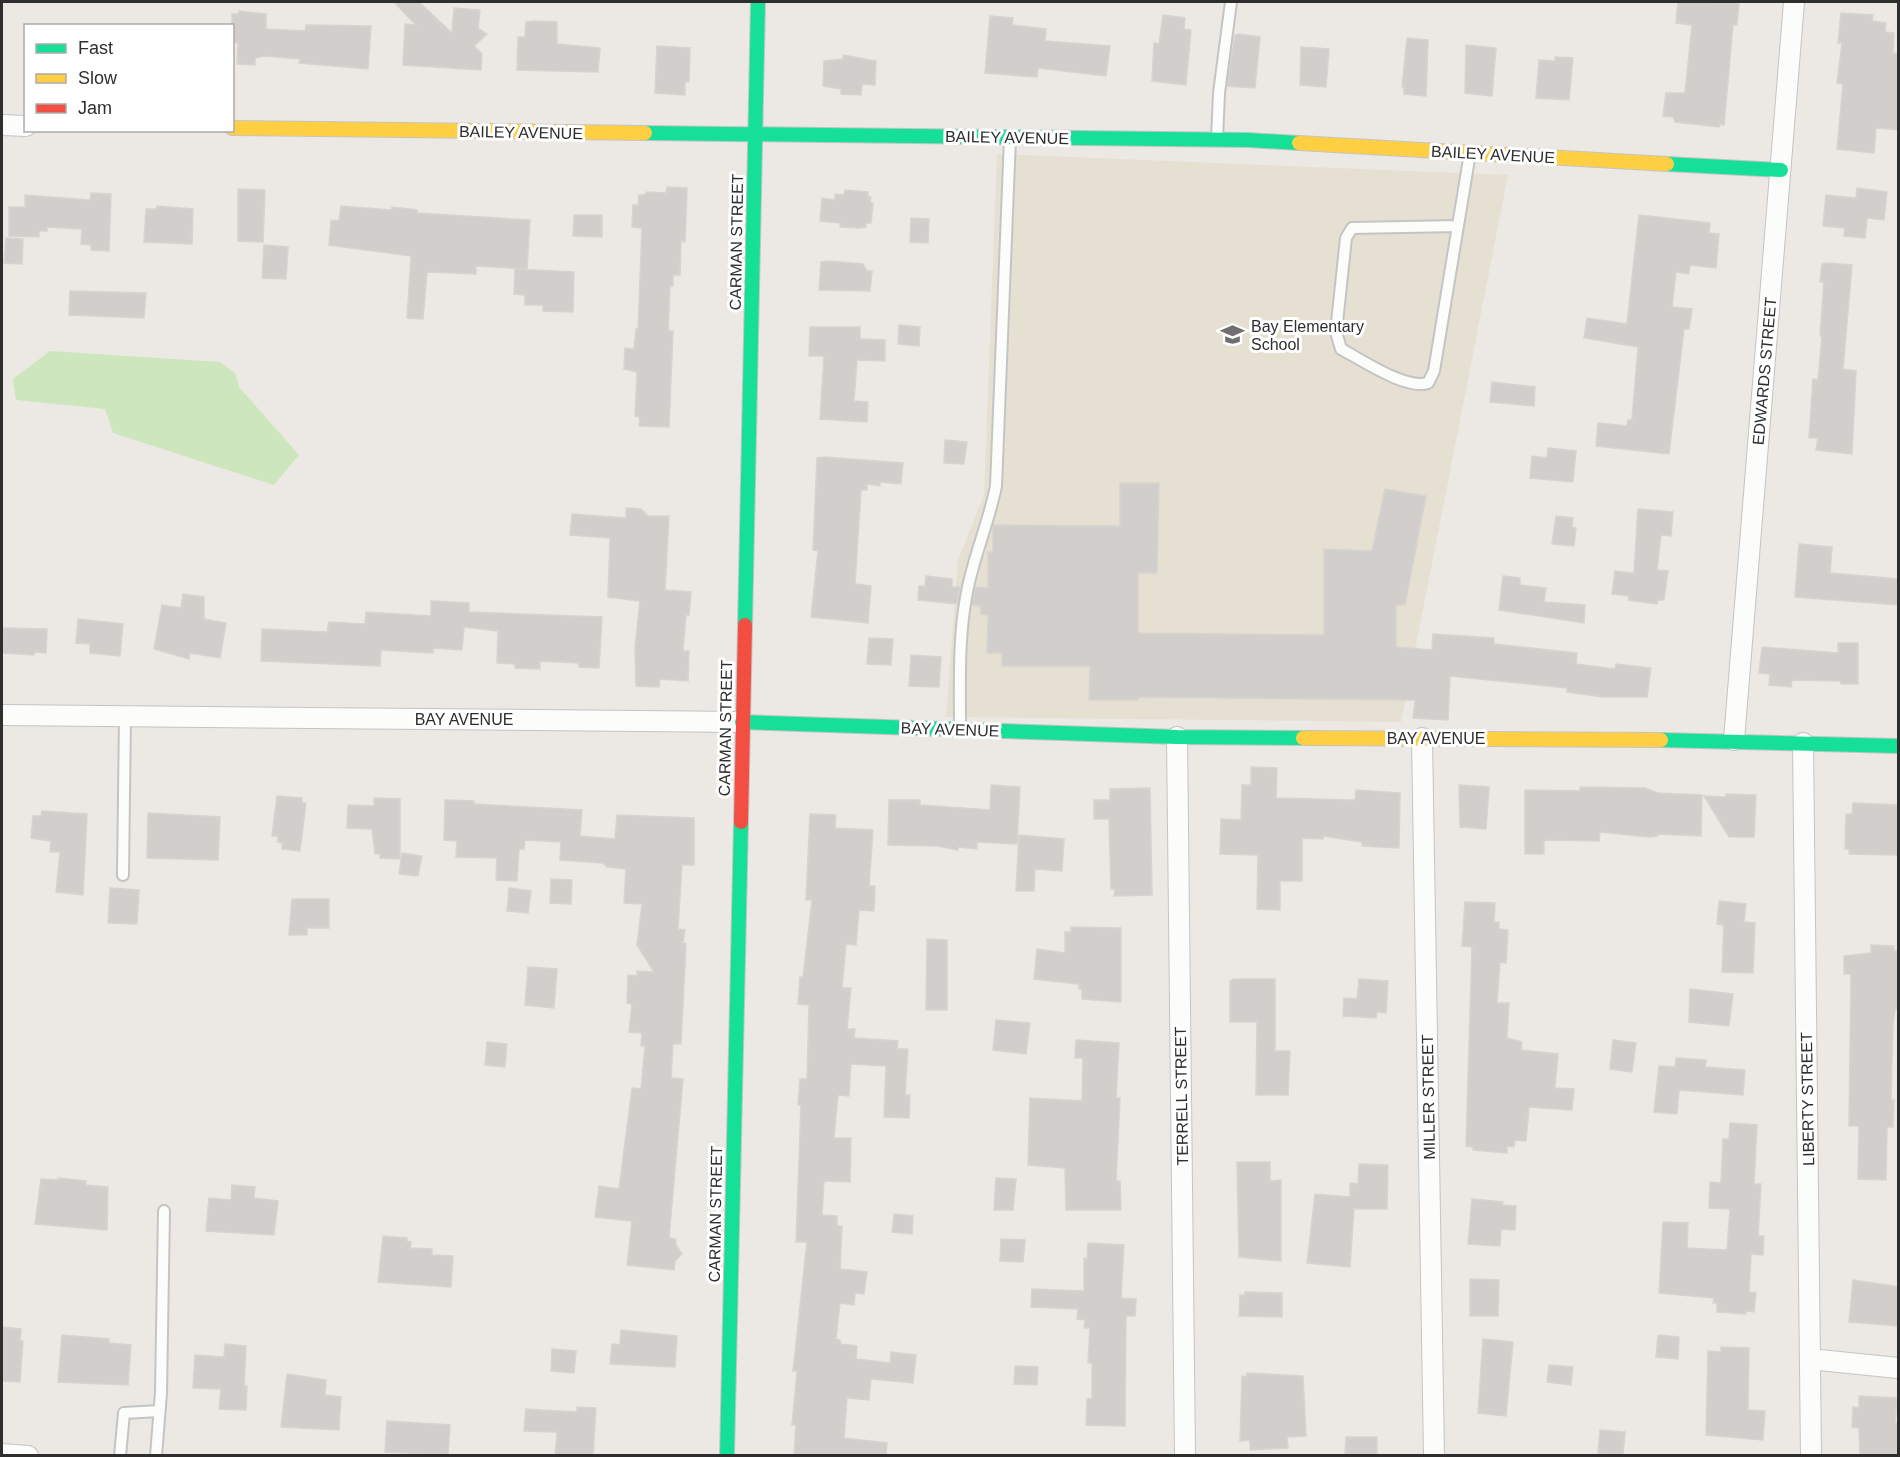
<svg xmlns="http://www.w3.org/2000/svg" width="1900" height="1457" viewBox="0 0 1900 1457" font-family="Arial,sans-serif">
<style>
.education{fill:#e6e0d3}
.green{fill:#cee6be}
.building{fill:#d1cecb;stroke:#d7d4d0;stroke-width:1.5}
.lines{fill:none;stroke-linecap:round;stroke-linejoin:round}
.lane-casing{stroke:#c5c4c5;stroke-width:14}
.street-casing{stroke:#c5c4c5;stroke-width:22}
.fast-casing{stroke:#c5c4c5;stroke-width:16}
.slow-casing{stroke:#c5c4c5;stroke-width:16}
.jam-casing{stroke:#c5c4c5;stroke-width:16}
.lane{stroke:#fcfcfb;stroke-width:10}
.street{stroke:#fcfcfb;stroke-width:20}
.fast{stroke:#16e098;stroke-width:14}
.slow{stroke:#ffcf43;stroke-width:14}
.jam{stroke:#f24e42;stroke-width:14}
.labels{text-anchor:middle;stroke-width:6;stroke-linejoin:round;paint-order:stroke}
.street-label{font-size:16px;fill:#2e2e2e;stroke:#fff}
.poi-label{font-size:16px;fill:#2e2e2e;stroke:#fff;text-anchor:start}
</style>
<rect width="100%" height="100%" fill="#ece8e4"/>
<path class="education" d="M997,154L1508,175L1401,722L946,717L958,560L984,495Z"/>
<path class="green" d="M50,351L220,362L235,373L239,387L299,455L274,485L113,433L105,409L16,400L13,379Z"/>
<g class="building">
<path d="M394,2H419L452,33L454,8L480,10L478,28L487,34L474,46L482,54L481,70L403,65L405,24L416,25Z"/>
<path d="M1678,2L1739,3L1737,25H1733L1724,125L1720,124L1719,127L1675,122L1673,117L1663,116L1666,93H1685L1692,25L1676,23Z"/>
<path d="M239,11L266,14V29L305,31L306,25L371,26L368,69L299,63L300,59L265,56L255,58V65L237,64L238,43H232V14H238Z"/>
<path d="M1841,13L1873,15L1872,21L1886,23L1885,32L1894,33L1893,53L1899,54V130L1876,128L1874,153L1837,149L1843,84L1837,83L1842,43H1838Z"/>
<path d="M1163,15L1185,18L1184,29L1191,30L1186,85L1152,81L1154,43L1159,44Z"/>
<path d="M990,16L1013,18L1012,25L1046,29L1045,41L1110,46L1106,76L1038,68L1037,77L985,73Z"/>
<path d="M535,21L557,22V44L600,48L598,72L517,70L518,37H525L526,22Z"/>
<path d="M1239,34L1260,37L1255,88L1227,86L1235,35Z"/>
<path d="M1407,38L1428,40L1426,96L1404,94V87H1402Z"/>
<path d="M1466,45L1496,48L1492,96L1465,93Z"/>
<path d="M657,46L690,48L689,82H685V95L655,93Z"/>
<path d="M1301,47L1329,49L1326,87L1300,85Z"/>
<path d="M843,55L876,61L875,85L862,84L861,95L841,94V89L823,86L824,61L843,59Z"/>
<path d="M1555,57L1573,58L1569,100L1536,98L1539,60L1555,61Z"/>
<path d="M667,187L687,188L685,242L681,241L680,275H673V286H670L668,331H673L669,427L639,426L640,417L635,416L637,372L624,369L625,348L634,349L636,329H638L642,228L632,227L633,205H638L639,195H644L647,192L666,193Z"/>
<path d="M1857,188L1887,192L1884,220L1867,218L1865,238L1844,236L1845,228L1823,226L1826,195L1856,198Z"/>
<path d="M238,189L265,190L263,242L238,241Z"/>
<path d="M845,190L868,192V197H871L870,202L873,203L871,223H866V227L859,228L840,227L841,223L820,221L822,198L835,200V194L844,195Z"/>
<path d="M91,193L111,194L109,251L91,250V245L81,244L82,229L47,227V231H39V237L9,236V207H25V195L90,200Z"/>
<path d="M157,206L193,209L192,244L144,242L146,209H157Z"/>
<path d="M341,206L391,210L392,207L417,210V213L530,220L527,269L476,266V274L427,272L423,319L407,318L411,256L329,245L331,220L339,221Z"/>
<path d="M574,215H602V237L573,236Z"/>
<path d="M1639,215L1710,223L1709,233L1719,234L1716,268L1690,265L1689,274L1676,272L1672,307L1692,309L1689,329H1684L1669,454L1596,446L1598,423L1627,426L1628,420H1632L1638,347L1584,338L1587,318L1627,324Z"/>
<path d="M911,218L929,219L928,243L910,242Z"/>
<path d="M6,238L23,239L22,264L4,263Z"/>
<path d="M264,245L288,247L286,279L262,278Z"/>
<path d="M828,261L863,264L867,271H872L870,291L819,290L821,262Z"/>
<path d="M1826,263L1852,265L1843,369L1856,371L1852,454L1816,450L1818,438H1809L1813,379L1818,380L1822,336H1820L1824,282H1820L1822,264Z"/>
<path d="M515,269L574,272L573,312L543,311V305H525V295L514,294Z"/>
<path d="M70,291L146,293L144,318L69,315Z"/>
<path d="M899,325L920,327L919,346L898,344Z"/>
<path d="M810,327H860V339L885,340V361L857,360L854,401L868,402L867,422L820,419L824,356H809Z"/>
<path d="M1492,382L1535,387L1534,406L1490,402Z"/>
<path d="M945,440L967,442L964,464L944,463Z"/>
<path d="M1548,448L1576,451L1573,482L1530,478L1532,456L1547,458Z"/>
<path d="M824,457L903,463L901,484L880,482V486L867,484V490H861L855,584L871,586L868,623L811,617L818,551L813,550L817,458Z"/>
<path d="M1120,483H1159L1157,573H1138V633L1324,635V549L1372,551L1385,489L1426,496L1405,605H1396V647L1432,650L1433,634L1494,638V644L1577,653L1576,664L1615,669L1616,664L1651,668L1647,697H1604L1567,692V688L1450,676L1448,720L1413,718L1415,700L1138,697V700H1089L1090,666H1002V653H987L988,615L981,614V606L972,605L976,587L988,588V552H993V525L1120,526Z"/>
<path d="M626,508L641,509L648,516H669L665,590L691,592L689,615H686L683,651H689L688,681L660,679L659,687L636,686L635,648L640,601L608,597L610,538L570,535L572,514L626,518Z"/>
<path d="M1638,509L1673,512L1671,536L1661,535L1657,570L1668,571L1664,600H1658L1657,604L1628,600L1629,596L1612,594L1615,571L1634,573Z"/>
<path d="M1556,516L1573,518L1572,527L1576,528L1574,546L1552,544Z"/>
<path d="M1799,544L1832,547L1830,573L1899,579V605L1795,597Z"/>
<path d="M926,576L952,579V587H960L957,604L918,600L919,586H925Z"/>
<path d="M1503,576L1520,578V585L1546,588L1544,602L1585,605L1584,623L1499,610Z"/>
<path d="M183,594L204,597V619L226,623L220,658L190,653L189,659L154,649L162,605L181,608Z"/>
<path d="M431,601L469,603V612L602,617L599,668L579,667V663L540,661V669L515,668V664L497,663L498,631L464,627L462,650L433,648V653L381,650L380,666L261,661L262,629L327,632L329,622L365,624L366,612L431,616Z"/>
<path d="M78,619L123,624L120,656L90,653V644L76,643Z"/>
<path d="M2,628L47,629L46,653L35,652L34,655L2,653Z"/>
<path d="M869,638L893,639L891,665L867,664Z"/>
<path d="M1838,643H1858V684H1841L1840,681L1792,680L1791,687L1769,685L1770,674L1759,673L1762,647L1838,653Z"/>
<path d="M911,655L941,657L939,687L909,686Z"/>
<path d="M1251,767L1277,768L1276,798L1352,800H1355L1356,790L1400,793L1399,848L1362,846V842L1323,836V839L1302,838V881H1280V910L1257,909L1258,855L1220,854L1221,819L1241,820L1242,785H1251Z"/>
<path d="M991,785L1020,787L1017,844L977,842V849L958,847V850L938,846L888,845L889,800H920V805L990,810Z"/>
<path d="M1459,785L1489,787L1486,829L1460,827Z"/>
<path d="M1580,787L1645,788L1658,793L1702,795L1701,836L1657,834V836L1649,837L1600,832L1599,841L1544,840V854H1525V790L1580,791Z"/>
<path d="M1150,788L1152,895L1114,896L1115,889H1111L1109,819H1094V800H1110V789Z"/>
<path d="M1726,794L1756,795L1754,837H1729L1704,796L1726,797Z"/>
<path d="M277,796L302,798V803H306L300,851L282,849V843L277,842L278,836H272Z"/>
<path d="M374,798L400,799V859L380,858V854H375L372,829L347,828L348,805L374,806Z"/>
<path d="M445,800L474,801V804L582,810L580,836L615,839L617,815L694,818V865H682L678,929L685,930L683,943L686,944L681,1044H673L671,1078L683,1079L669,1238L676,1239V1245L682,1254L675,1261L674,1270L627,1265L632,1221L595,1217L599,1186L619,1189L632,1088L641,1089L645,1046H641L642,1033L629,1032L632,1004L627,1003L628,975L637,976V971L654,972L637,945L642,904L624,903L626,869L607,867L603,863L560,860L561,842L525,840L524,849H519L517,881L496,880L497,858L456,857L457,841L444,840Z"/>
<path d="M1853,803L1899,805V855L1849,854V849H1845L1846,814H1852Z"/>
<path d="M42,811L87,814L83,895L56,892L60,852H50L51,841L31,838L33,816H41Z"/>
<path d="M148,813L220,817L218,860L147,858Z"/>
<path d="M810,814L836,815L835,828L873,830L869,886H875L874,911L859,910L856,945L846,944L842,988H851L847,1029H855L854,1038L898,1041L897,1049H908L905,1095H910L909,1118L884,1117L886,1066L851,1064L849,1096L838,1095L834,1138H851L850,1182L824,1181L822,1215L837,1216V1226H842L840,1269L867,1272L864,1294L855,1293L854,1305L840,1303L836,1339L840,1340L841,1344L857,1346L856,1359L890,1363L891,1352L916,1355L913,1383L871,1379L869,1400L847,1398L844,1438L887,1443L886,1455H794L796,1425H792L797,1371H793L807,1242H796L801,1105H798L800,1079H807L809,1005L798,1004L800,977H803L812,900H806Z"/>
<path d="M1019,835L1064,839L1062,871L1035,869L1034,891H1016Z"/>
<path d="M402,853L422,856L418,876L399,874Z"/>
<path d="M551,879L572,880L571,904L550,903Z"/>
<path d="M110,888L139,890L137,924L108,923Z"/>
<path d="M509,888L531,891L528,913L507,911Z"/>
<path d="M292,899H329V928H307V935H289Z"/>
<path d="M1719,901L1746,904L1744,922L1755,923L1753,973L1722,972L1724,925L1717,924Z"/>
<path d="M1465,902L1495,903L1494,922H1499V929L1508,930L1506,963L1500,962L1497,1003H1509L1507,1038L1522,1042L1521,1050L1558,1054L1555,1088L1574,1089L1572,1110L1529,1107L1526,1141L1515,1140L1514,1147L1507,1146V1153L1473,1150V1147L1466,1146L1472,947L1462,946Z"/>
<path d="M1071,927L1121,928V1002L1082,999V989H1079V984L1034,979L1037,949L1065,953V932H1071Z"/>
<path d="M927,939L947,940V1010H926Z"/>
<path d="M1871,945L1894,946V951H1899V1010L1895,1009L1893,1024L1891,1100H1894L1893,1127H1887L1886,1180L1858,1179L1859,1126H1849L1851,974H1844V956L1871,953Z"/>
<path d="M528,967L557,969L554,1008L525,1005Z"/>
<path d="M1234,979H1275V1051H1290L1288,1095H1256L1257,1022H1230V981Z"/>
<path d="M1359,979L1388,981L1386,1013L1377,1012L1376,1018L1343,1016L1344,998L1357,999Z"/>
<path d="M1690,989L1733,994L1729,1026L1689,1022Z"/>
<path d="M996,1020L1030,1023L1026,1054L993,1050Z"/>
<path d="M1076,1040L1119,1043L1116,1098H1120L1116,1181H1120L1121,1210H1066L1065,1168L1028,1165L1030,1098L1082,1101L1083,1058H1075Z"/>
<path d="M1613,1040L1636,1043L1632,1072L1610,1069Z"/>
<path d="M487,1042L507,1044L505,1067L485,1065Z"/>
<path d="M1676,1058L1706,1060L1705,1067L1745,1070L1743,1095L1679,1090L1677,1114L1654,1112L1659,1066L1675,1067Z"/>
<path d="M1730,1123L1757,1125L1754,1184H1761L1758,1236H1764L1763,1255L1751,1254L1749,1292L1756,1293L1754,1312L1746,1311V1314L1717,1312V1303H1713L1714,1298L1659,1293L1663,1222L1688,1223L1687,1248L1727,1250L1730,1209L1709,1208L1710,1182L1721,1183L1723,1139H1729Z"/>
<path d="M1237,1162H1270V1181L1281,1180V1261L1239,1257Z"/>
<path d="M1359,1164L1388,1165L1387,1209H1354L1350,1267L1307,1263L1315,1194L1350,1197V1183L1358,1184Z"/>
<path d="M58,1178L86,1181V1185L108,1187L107,1230L35,1224L41,1179L58,1180Z"/>
<path d="M996,1178L1016,1179L1013,1210H994Z"/>
<path d="M232,1185L255,1187L254,1198L278,1201L274,1235L206,1231L209,1198L231,1200Z"/>
<path d="M1472,1199L1503,1202L1502,1205L1516,1206L1515,1230L1501,1229L1500,1246L1468,1244Z"/>
<path d="M894,1214L913,1216L912,1234L892,1232Z"/>
<path d="M383,1236L407,1238V1241L411,1242L410,1248L432,1249V1255L453,1256L451,1287L378,1282Z"/>
<path d="M1001,1239L1025,1240L1023,1262L1000,1261Z"/>
<path d="M1088,1243L1124,1245L1121,1298L1136,1299L1135,1316H1126L1125,1426L1086,1425L1087,1399H1092V1363H1088L1090,1328H1084L1085,1320L1077,1319L1078,1309L1031,1307L1032,1289L1084,1291V1258L1087,1259Z"/>
<path d="M1470,1279L1499,1280L1498,1316H1470Z"/>
<path d="M1853,1280L1899,1287V1326L1849,1322Z"/>
<path d="M1245,1292L1282,1293V1317L1239,1316L1240,1295H1245Z"/>
<path d="M2,1327L21,1329L20,1341H23L20,1382L2,1381Z"/>
<path d="M621,1330L677,1336L675,1367L610,1364L612,1344L620,1345Z"/>
<path d="M62,1335L109,1339V1343L131,1345L128,1385L58,1382Z"/>
<path d="M1658,1335L1679,1337L1678,1359L1656,1357Z"/>
<path d="M1483,1339L1513,1342L1506,1416L1478,1413Z"/>
<path d="M225,1344L246,1346L244,1386H247L246,1410L219,1409L221,1389L193,1388L195,1355L224,1357Z"/>
<path d="M1721,1347L1749,1348L1748,1410L1765,1411L1763,1440L1706,1435L1708,1351L1721,1352Z"/>
<path d="M552,1349L576,1351L574,1373L551,1371Z"/>
<path d="M1549,1365L1573,1367L1571,1385L1547,1382Z"/>
<path d="M1015,1366L1038,1367L1037,1385L1014,1384Z"/>
<path d="M1247,1373L1303,1376L1306,1436L1287,1437L1288,1448L1250,1450V1440L1240,1441L1242,1376L1246,1377Z"/>
<path d="M287,1374L326,1380L325,1395L341,1397L339,1430L281,1427Z"/>
<path d="M1859,1396L1897,1398L1895,1423H1899V1455H1860L1859,1428L1852,1427L1853,1407L1859,1408Z"/>
<path d="M577,1407L596,1408L593,1455H555L557,1432L524,1431L526,1409L577,1412Z"/>
<path d="M387,1421L450,1425L448,1455L385,1452Z"/>
<path d="M1600,1430L1625,1432L1623,1455L1598,1453Z"/>
<path d="M1346,1437H1377V1455H1345Z"/>
</g>
<g class="lines">
<defs>
<g id="lane">
<path d="M1217,139L1219,93L1231,2"/>
<path d="M1457,226L1352,228L1346,238L1336,332L1341,349C1362,360 1406,390 1428,383L1434,371L1470,153"/>
<path d="M960,729C960,684 958,637 967,592C974,555 989,522 996,486L1010,138"/>
<path d="M123,875L125,716"/>
<path d="M120,1456L124,1413L159,1411"/>
<path d="M156,1456L161,1393L164,1211"/>
</g>
<g id="street">
<path d="M2,125L26,126"/>
<path d="M2,715L742,722"/>
<path d="M1177,737L1185,1456"/>
<path d="M1422,738L1434,1456"/>
<path d="M1734,740L1794,2"/>
<path d="M1803,743L1811,1456"/>
<path d="M1810,1359L1898,1368"/>
<path d="M2,1454L28,1456"/>
</g>
<g id="fast">
<path d="M645,133L1248,140L1299,143"/>
<path d="M1667,164L1781,170"/>
<path d="M745,625L758,2"/>
<path d="M742,722L1177,737L1303,738"/>
<path d="M1661,740L1898,746"/>
<path d="M727,1456L741,822"/>
</g>
<g id="slow">
<path d="M232,128L645,133"/>
<path d="M1299,143L1667,164"/>
<path d="M1303,738L1661,740"/>
</g>
<path id="jam" d="M741,822L745,625"/>
</defs>
<use href="#lane" class="lane-casing"/>
<use href="#street" class="street-casing"/>
<use href="#fast" class="fast-casing"/>
<use href="#slow" class="slow-casing"/>
<use href="#jam" class="jam-casing"/>
<use href="#lane" class="lane"/>
<use href="#street" class="street"/>
<use href="#fast" class="fast"/>
<use href="#slow" class="slow"/>
<use href="#jam" class="jam"/>
</g>
<defs>
<symbol id="school-bare" viewBox="-9 -9 18 18"><path d="M0-5L7-2L0 1L-7-2ZM-4 1L0 2.5L4 1V4Q0 6-4 4Z" fill="#706f6e" stroke="#fff" stroke-width="2.5" paint-order="stroke"/></symbol>
</defs>
<g fill-rule="evenodd">
<use href="#school-bare" x="1216" y="318" width="33" height="33"/>
</g>
<g class="labels">
<g class="street-label">
<text transform="translate(521 132) rotate(1)" y="6">BAILEY AVENUE</text>
<text transform="translate(1007 137) rotate(1)" y="6">BAILEY AVENUE</text>
<text transform="translate(1493 154) rotate(3)" y="6">BAILEY AVENUE</text>
<text transform="translate(736 242) rotate(-89)" y="6">CARMAN STREET</text>
<text transform="translate(1764 371) rotate(-85)" y="6">EDWARDS STREET</text>
<text x="464" y="725">BAY AVENUE</text>
<text transform="translate(725 728) rotate(-89)" y="6">CARMAN STREET</text>
<text transform="translate(950 729) rotate(2)" y="6">BAY AVENUE</text>
<text x="1436" y="744">BAY AVENUE</text>
<text transform="translate(1181 1096) rotate(-91)" y="6">TERRELL STREET</text>
<text transform="translate(1428 1097) rotate(-91)" y="6">MILLER STREET</text>
<text transform="translate(1807 1099) rotate(-91)" y="6">LIBERTY STREET</text>
<text transform="translate(715 1214) rotate(-89)" y="6">CARMAN STREET</text>
</g>
<g class="poi-label">
<text x="1251" y="332">Bay Elementary<tspan x="1251" dy="18">School</tspan></text>
</g>
</g>
<rect width="1900" height="1457" fill="none" stroke="#2e2e2e" stroke-width="6"/>
<rect x="24" y="24" width="210" height="108" fill="#ffffff" stroke="#ababab" stroke-width="1.5"/>
<rect x="36" y="44" width="30" height="9" fill="#16e098" stroke="#ababab" stroke-width="1.5"/>
<text x="78" y="54" font-size="18" fill="#2e2e2e">Fast</text>
<rect x="36" y="74" width="30" height="9" fill="#ffcf43" stroke="#ababab" stroke-width="1.5"/>
<text x="78" y="84" font-size="18" fill="#2e2e2e">Slow</text>
<rect x="36" y="104" width="30" height="9" fill="#f24e42" stroke="#ababab" stroke-width="1.5"/>
<text x="78" y="114" font-size="18" fill="#2e2e2e">Jam</text>
</svg>
